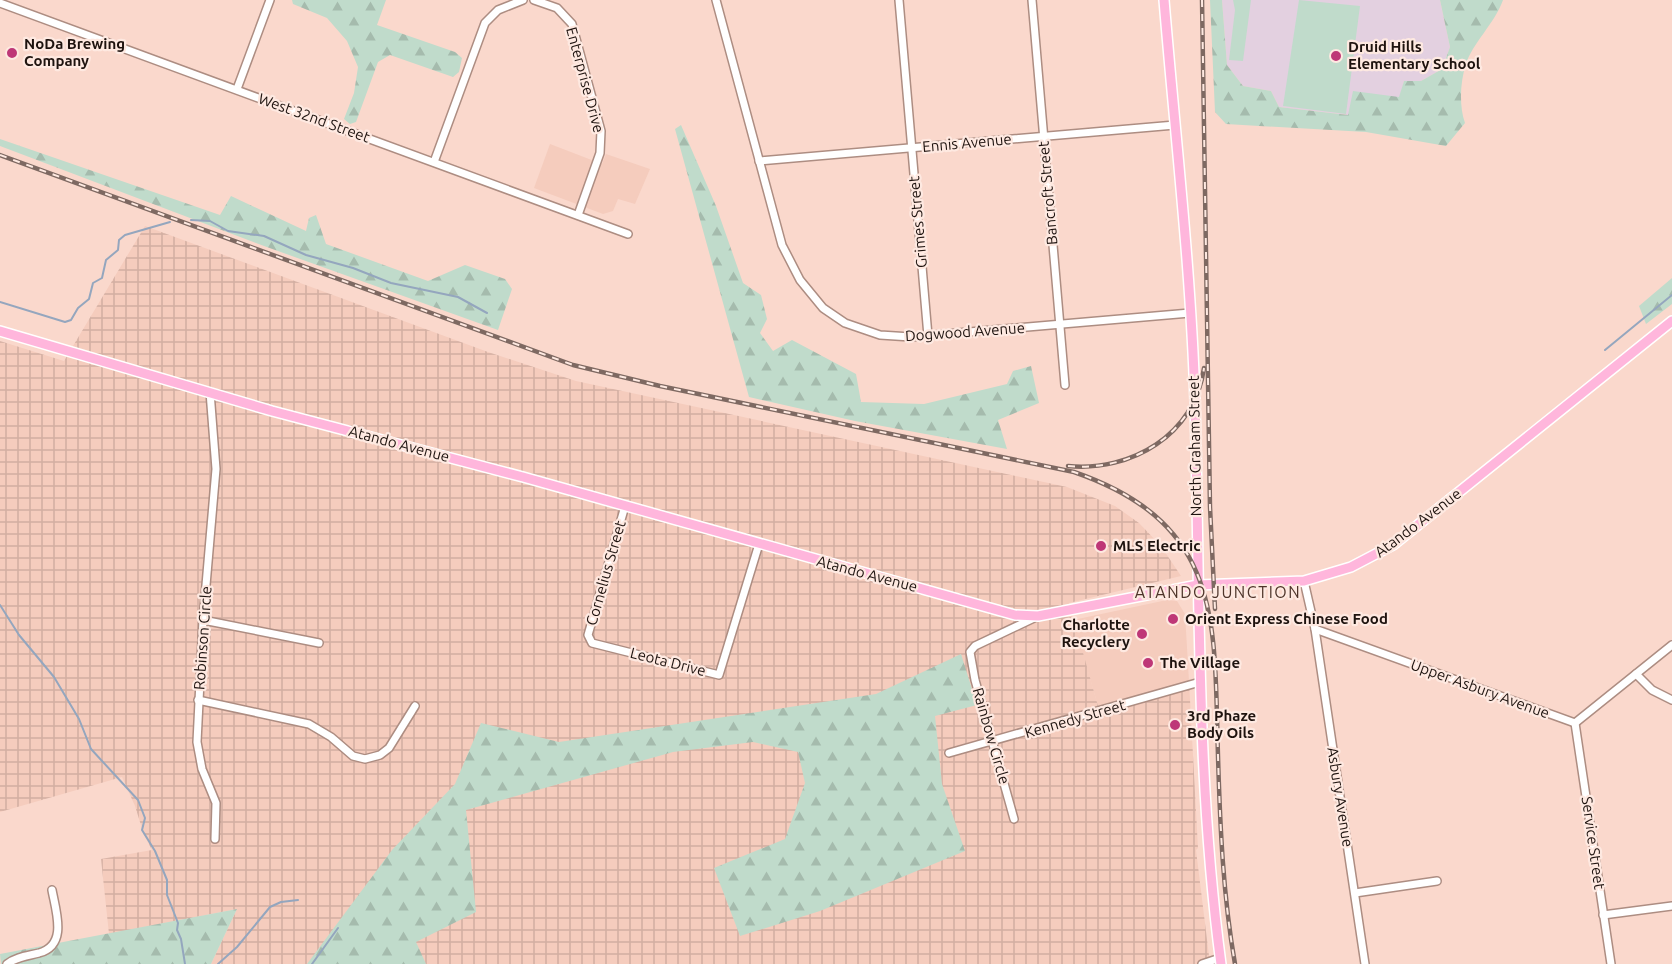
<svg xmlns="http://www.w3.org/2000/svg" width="1672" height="964" viewBox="0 0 1672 964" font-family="Ubuntu,sans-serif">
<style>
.built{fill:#f5ccbd}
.industrial{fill:url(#industrial-grid)}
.education{fill:#e3d0e0}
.forest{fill:url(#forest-firs)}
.green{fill:#c0dbcb}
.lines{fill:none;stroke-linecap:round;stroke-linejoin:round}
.stream{stroke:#94a6be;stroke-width:2}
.minor-casing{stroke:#ad8d82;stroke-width:10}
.major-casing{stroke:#fff;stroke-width:12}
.minor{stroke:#fff;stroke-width:7}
.major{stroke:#ffb6dc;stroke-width:9}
.rail-casing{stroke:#7e6962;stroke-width:4.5}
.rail{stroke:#fee9e1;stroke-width:2;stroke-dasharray:7;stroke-linecap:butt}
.poi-dot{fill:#be3777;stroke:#fee9e1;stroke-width:2}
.labels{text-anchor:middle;stroke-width:4.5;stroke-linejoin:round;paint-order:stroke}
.poi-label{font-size:15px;font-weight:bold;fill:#1e130f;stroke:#fee9e1;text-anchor:start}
.street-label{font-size:15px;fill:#1e130f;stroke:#fee9e1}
.neighbourhood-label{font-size:16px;letter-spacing:1.5px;fill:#4e342a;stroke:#fee9e1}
</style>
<defs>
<pattern id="industrial-grid" width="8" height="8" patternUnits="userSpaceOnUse" patternTransform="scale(1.5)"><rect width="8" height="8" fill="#f5ccbd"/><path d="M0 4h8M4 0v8" fill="none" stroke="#d2aea1"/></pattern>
<pattern id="forest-firs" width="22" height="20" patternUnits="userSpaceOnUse" patternTransform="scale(1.5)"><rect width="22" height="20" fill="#c0dbcb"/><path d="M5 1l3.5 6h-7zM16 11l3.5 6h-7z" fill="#a5bbad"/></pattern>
</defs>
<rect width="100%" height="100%" fill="#fad8cc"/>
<g class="built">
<path d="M550,144L602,164L606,154L650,169L635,204L618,199L613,211L603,214L534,188Z"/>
<path d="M1167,600L1177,601L1185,614L1189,681L1098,706L1073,620Z"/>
</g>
<path class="industrial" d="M145,226L488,352L576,381L1067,487L1115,506L1139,523L1161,546L1181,576L1069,603L1098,706L1189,681L1198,848L1196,850L1210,964H211L237,909L109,934L101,859L152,850L144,835L135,806L122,777L0,812V341L64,361Z"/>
<path class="education" d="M1222,0H1440L1450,47L1442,69L1421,81H1404L1400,97L1348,115L1279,107L1271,91L1243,86L1227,65Z"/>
<g class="forest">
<path d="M292,0H386L377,25L455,52L462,58L459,72L453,77L390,55L378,62L356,122L350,124L344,119L354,93L358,67L347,41L327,18L293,4Z"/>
<path d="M1210,0H1222L1227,65L1243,86L1271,91L1279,107L1348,115L1353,91L1399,97L1404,81H1421L1442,69L1450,47L1440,0H1503C1495,23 1472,44 1466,64C1460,82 1459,106 1465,123L1446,146L1366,132L1226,124L1215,112Z"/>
<path d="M681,125L716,206L743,283L761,295L767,319L760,333L773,351L792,340L856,374L861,402L924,404L1007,384L1013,371L1031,366L1039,403L998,420L1007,449L855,421L749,397L675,129Z"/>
<path d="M0,139L220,215L231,196L306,231L309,218L316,215L326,244L428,281L465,265L505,279L512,289L498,330L264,246L0,146Z"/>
<path d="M1672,278V304L1646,324L1639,306Z"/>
<path d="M961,654L977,705L935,716L942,784L965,851L820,911L740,936L714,868L785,839L805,783L798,752L753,742L673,752L466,810L476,912L416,942L426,964H307L392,850L455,784L481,723L559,742L876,694Z"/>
<path d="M237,909L211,964H1L0,954Z"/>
</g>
<g class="green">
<path d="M1233,0H1251L1243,61L1229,60L1235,10Z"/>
<path d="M1299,0L1360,6L1346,114L1283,106Z"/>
</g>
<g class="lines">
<g class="stream">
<path d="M191,220L210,221L228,231L264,236L306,255L353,268L391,283L458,297L487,313"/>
<path d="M0,302L65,322L71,320L78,308L89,299L93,283L102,278L106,260L118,250L119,240L125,235L170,222"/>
<path d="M1605,350L1672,295"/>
<path d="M0,605L19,635L54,677L79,719L91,749L138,800L145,818L142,830L155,851L167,880V895L178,923L177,930L181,939L185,964"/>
<path d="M218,964L237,947L270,907L281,902L298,900"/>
<path d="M312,964L338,928"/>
</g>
<defs>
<g id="minor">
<path d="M534,0L557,8L572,24L601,131L600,153L578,215"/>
<path d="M716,0L782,245L800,280L823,308L845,323L880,335L911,337L1190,313"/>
<path d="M899,0L928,336"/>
<path d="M1032,0L1065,385"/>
<path d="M0,3L628,234"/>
<path d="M237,89L270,0"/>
<path d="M759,161L1175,125"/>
<path d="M434,162L485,23L498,10L523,0"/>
<path d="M210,392L216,469L203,620L197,742L202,769L216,803L215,839"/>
<path d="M625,506L588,635L592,643L719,675L759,544"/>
<path d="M1304,581L1315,629L1575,723L1672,645"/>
<path d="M203,620L319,643"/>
<path d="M1315,629L1365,964"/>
<path d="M1636,674L1652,690L1672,700"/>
<path d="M198,700L309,724L331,737L353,756L365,759L380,755L389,748L415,706"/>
<path d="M1575,723L1611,964"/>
<path d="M949,753L1200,682"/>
<path d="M1014,819L975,680L970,652L975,646L1036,617"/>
<path d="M1355,893L1437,881"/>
<path d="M1603,915L1672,906"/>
<path d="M7,964C16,957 27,956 39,953C68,945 56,912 52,890"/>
<path d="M1202,964L1220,958"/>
</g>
<g id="major">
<path d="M1164,0C1175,134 1191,268 1195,402C1200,589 1196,778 1221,964"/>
<path d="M0,331L272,411L523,477L1015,615L1038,616L1198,585L1304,581L1351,567L1393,545L1672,321"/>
</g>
</defs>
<use href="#minor" class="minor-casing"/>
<use href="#major" class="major-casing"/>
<use href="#minor" class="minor"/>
<use href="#major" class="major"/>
<defs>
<g id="rail">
<path d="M1202,0L1210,507L1215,609"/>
<path d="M0,155L573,365L660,386L1074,472C1224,524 1214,622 1218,756C1220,825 1223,896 1235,964"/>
<path d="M1068,466C1131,472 1195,435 1204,368"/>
</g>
</defs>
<use href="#rail" class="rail-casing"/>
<use href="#rail" class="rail"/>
</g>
<g class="poi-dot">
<circle cx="12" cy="53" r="6"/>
<circle cx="1336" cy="56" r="6"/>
<circle cx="1101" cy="546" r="6"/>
<circle cx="1173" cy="619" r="6"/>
<circle cx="1142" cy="634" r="6"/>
<circle cx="1148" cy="663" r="6"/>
<circle cx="1175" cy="725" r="6"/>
</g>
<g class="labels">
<g class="poi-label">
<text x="24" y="49">NoDa Brewing<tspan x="24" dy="17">Company</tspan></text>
<text x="1348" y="52">Druid Hills<tspan x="1348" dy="17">Elementary School</tspan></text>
<text x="1113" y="551">MLS Electric</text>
<text x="1185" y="624">Orient Express Chinese Food</text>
<text x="1130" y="630" text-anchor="end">Charlotte<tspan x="1130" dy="17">Recyclery</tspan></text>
<text x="1160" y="668">The Village</text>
<text x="1187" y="721">3rd Phaze<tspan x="1187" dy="17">Body Oils</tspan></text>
</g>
<g class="street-label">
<text transform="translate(585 80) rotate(75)" y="5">Enterprise Drive</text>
<text transform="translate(314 118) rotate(20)" y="5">West 32nd Street</text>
<text transform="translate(967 143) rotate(-5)" y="5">Ennis Avenue</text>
<text transform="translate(1048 193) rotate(-95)" y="5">Bancroft Street</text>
<text transform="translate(918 222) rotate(-95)" y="5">Grimes Street</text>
<text transform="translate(965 332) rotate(-4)" y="5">Dogwood Avenue</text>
<text transform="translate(399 444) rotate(15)" y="5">Atando Avenue</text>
<text transform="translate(1195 446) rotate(-91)" y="5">North Graham Street</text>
<text transform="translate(1418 523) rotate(-37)" y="5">Atando Avenue</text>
<text transform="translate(606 573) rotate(-74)" y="5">Cornelius Street</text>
<text transform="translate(867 574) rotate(15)" y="5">Atando Avenue</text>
<text transform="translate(203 638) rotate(-86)" y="5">Robinson Circle</text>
<text transform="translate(668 662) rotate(14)" y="5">Leota Drive</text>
<text transform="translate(1480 689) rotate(20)" y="5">Upper Asbury Avenue</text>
<text transform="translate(1075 719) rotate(-16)" y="5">Kennedy Street</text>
<text transform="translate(991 736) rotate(74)" y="5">Rainbow Circle</text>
<text transform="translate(1340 797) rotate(81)" y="5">Asbury Avenue</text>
<text transform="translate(1593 843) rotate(82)" y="5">Service Street</text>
</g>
<g class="neighbourhood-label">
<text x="1218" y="598">ATANDO JUNCTION</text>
</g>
</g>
</svg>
